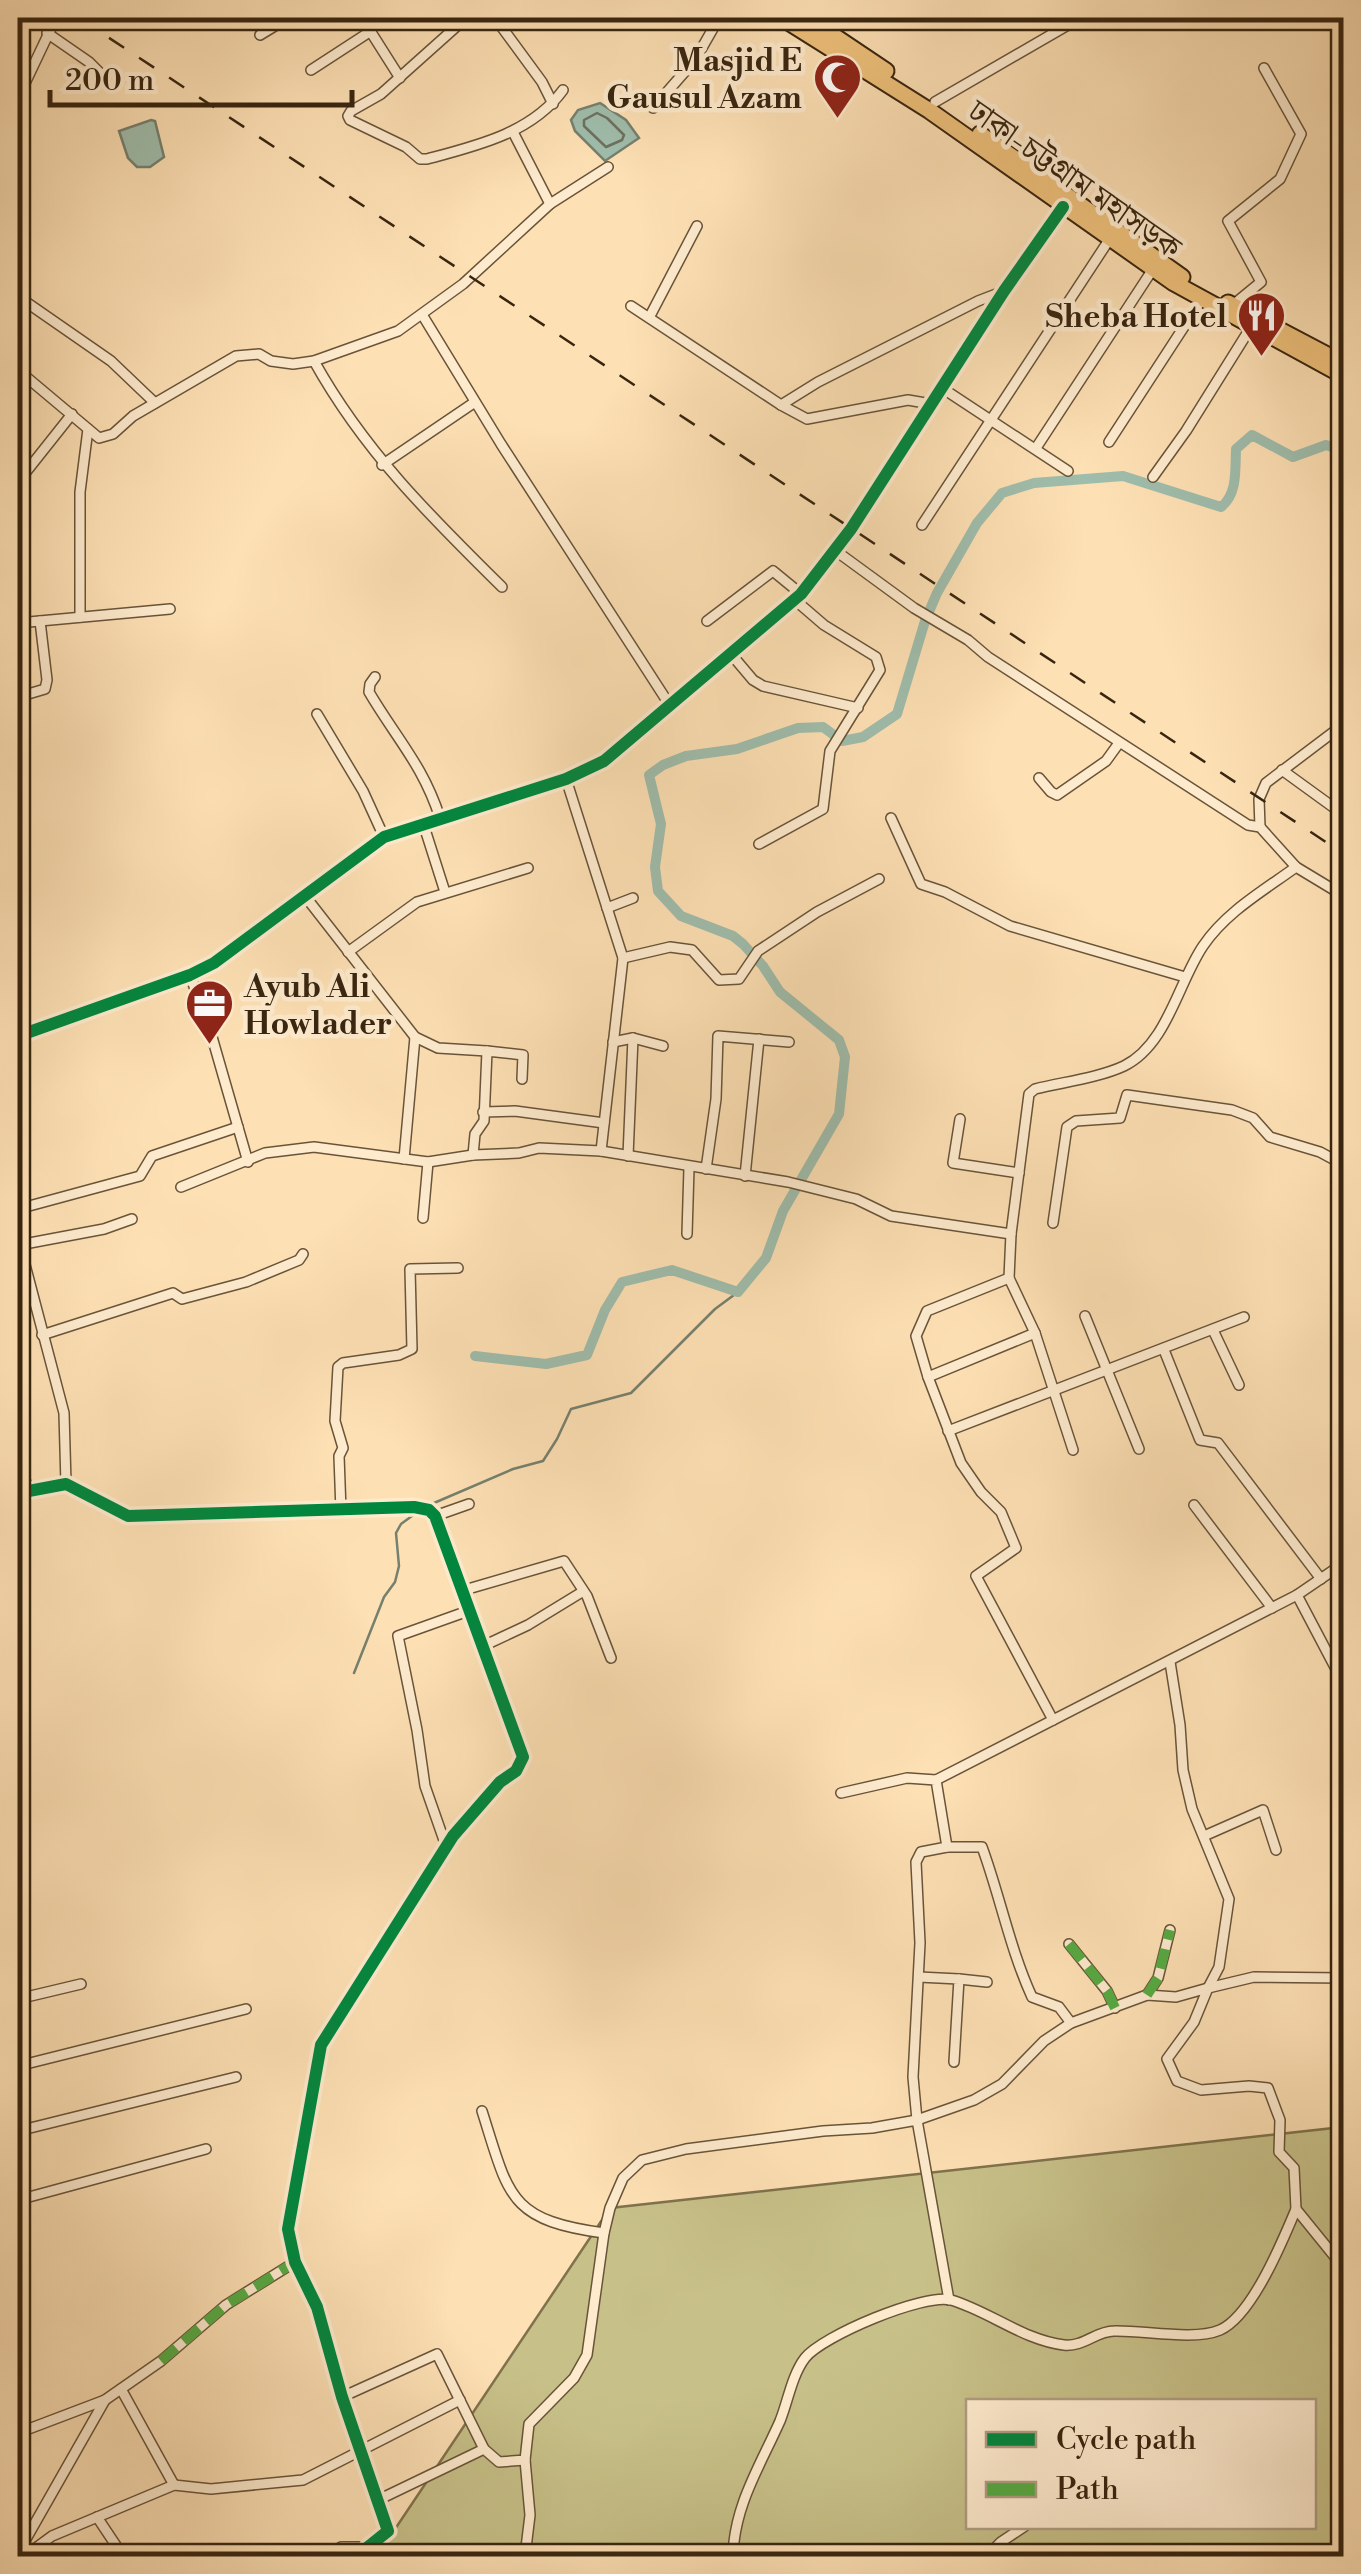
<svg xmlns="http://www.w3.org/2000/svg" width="1361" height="2574" viewBox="0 0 1361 2574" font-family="'Libre Bodoni','Noto Serif Bengali',serif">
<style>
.green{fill:#c7c088;stroke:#80724c;stroke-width:2.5;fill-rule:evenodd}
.water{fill:#9fbdac;stroke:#76806e;stroke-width:2.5}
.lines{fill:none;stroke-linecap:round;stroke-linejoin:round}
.shore{stroke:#6c715e;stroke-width:2.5}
.stream{stroke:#76806e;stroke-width:2.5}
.canal{stroke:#9fbdac;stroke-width:10}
.street-casing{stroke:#695439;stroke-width:12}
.secondary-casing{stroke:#382510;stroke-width:16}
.highway-casing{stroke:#382510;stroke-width:19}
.street{stroke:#feebce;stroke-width:9}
.secondary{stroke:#feebce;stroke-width:12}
.highway{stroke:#eec07a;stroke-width:15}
.rail{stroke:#382510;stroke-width:2.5;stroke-dasharray:18 18;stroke-linecap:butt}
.quiet{stroke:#55aa42;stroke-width:10;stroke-dasharray:20 10;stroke-linecap:butt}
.cycleway-casing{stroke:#feebce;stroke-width:19}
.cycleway{stroke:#00873e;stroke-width:12}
.labels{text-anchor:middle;stroke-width:9;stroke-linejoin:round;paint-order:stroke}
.poi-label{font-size:32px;font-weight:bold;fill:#382510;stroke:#feebce;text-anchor:end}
.street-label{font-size:32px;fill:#382510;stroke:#feebce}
</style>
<rect width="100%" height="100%" fill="#fde0b4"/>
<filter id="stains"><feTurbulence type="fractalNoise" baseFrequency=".002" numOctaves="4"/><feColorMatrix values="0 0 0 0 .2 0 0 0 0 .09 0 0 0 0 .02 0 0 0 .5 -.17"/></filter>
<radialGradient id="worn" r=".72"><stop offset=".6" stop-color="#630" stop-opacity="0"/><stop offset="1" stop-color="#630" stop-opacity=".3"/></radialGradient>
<path class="green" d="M1343,2127V2556H377L610,2208ZM968,2402H1314V2526H968Z"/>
<g class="water">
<path d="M600,103L626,120L639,138L605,161L575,131L571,120L578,110Z"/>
<path d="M151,120L155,121L164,157L150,167H137L128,158L119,131Z"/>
</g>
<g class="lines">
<path class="shore" d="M597,113L607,118L624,135L622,140L606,147L584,126V120Z"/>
<g class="stream">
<path d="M427,1506L513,1469L543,1461L557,1439L571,1409L631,1393L715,1309L738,1292"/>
<path d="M354,1673L384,1597L395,1582L399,1566L396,1533L401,1524L416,1513"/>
</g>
<path class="canal" d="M475,1356L546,1364L587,1355L605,1310L622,1282L672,1270L738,1292L766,1258L783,1211L839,1114L845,1057L839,1040L780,992L763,966L743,944L733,936L681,916L658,891L655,867L661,824L649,775L663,765L686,756L737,749L798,728L823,727L842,741L863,737L897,714L925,621L937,593L977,523L1002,493L1034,483L1123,476L1221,507C1238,494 1235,469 1236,449L1252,435L1293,457L1326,445L1344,451"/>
<defs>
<g id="street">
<path d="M201,18H202"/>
<path d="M362,18L400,78"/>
<path d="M466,18L381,94L351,111L348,116L350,120L406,147L420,159H427C476,146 532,133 563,90"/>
<path d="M495,18L542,82L553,104"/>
<path d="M47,33L89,62L106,79"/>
<path d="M260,35L288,18"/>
<path d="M311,70L371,31"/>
<path d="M18,98L56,18"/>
<path d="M935,102L1080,18"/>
<path d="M653,108L695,60L719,18"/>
<path d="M513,132L550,204"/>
<path d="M26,302L111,361L155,403"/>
<path d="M1233,305L1261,282L1228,221L1280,179L1301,134L1264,68"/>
<path d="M631,306L781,405L807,419L908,400L931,404"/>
<path d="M423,316L501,444L669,704"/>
<path d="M650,316L697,226"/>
<path d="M314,361C364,451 430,516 502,587"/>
<path d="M18,370L99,438L113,434L133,416L236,356L259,354L271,361L293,364L314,361L398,331L463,284L550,204L608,167"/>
<path d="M942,388L1068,471"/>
<path d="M781,405L818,382L978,301L1004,291"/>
<path d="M1109,442L1202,299"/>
<path d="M1036,448L1153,269"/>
<path d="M382,465L475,402"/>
<path d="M1153,477L1186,431L1251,327"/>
<path d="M18,482L72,414"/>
<path d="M922,525L1109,240"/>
<path d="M836,551L914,608L968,640L988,657L1248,825L1260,827L1296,867L1344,896"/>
<path d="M80,617V492L88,429"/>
<path d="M707,621L773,571L801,594"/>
<path d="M18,623L170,609"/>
<path d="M731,654L753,680L763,686L858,708"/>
<path d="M375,677L370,684L369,692C396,738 423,765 440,818"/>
<path d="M18,697L45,689L47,680L40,621"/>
<path d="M317,714L363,791L384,837"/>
<path d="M1282,770L1344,815"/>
<path d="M1039,778L1051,792L1057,795L1106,761L1119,743"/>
<path d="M566,779L623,958L601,1151"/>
<path d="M891,818L921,884L945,892L1010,926L1185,977"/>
<path d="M423,823L445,892"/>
<path d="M1260,827L1259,799L1266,783L1344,724"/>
<path d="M759,844L823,809L830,751L880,670L876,657L824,625L795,600"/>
<path d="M305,896L415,1037L438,1048L487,1051"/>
<path d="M607,908L633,898"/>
<path d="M348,952L417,902L528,868"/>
<path d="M623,958L670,947L692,950L719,980L739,979L758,951L817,912L879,879"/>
<path d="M190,975L212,1037L248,1162"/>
<path d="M613,1042L633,1038L663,1046"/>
<path d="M522,1079L523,1055L487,1051L484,1121L475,1134L473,1155L519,1153L539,1148L601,1151L788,1182L856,1199L891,1216L1011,1234"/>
<path d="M483,1112L515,1111L604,1123"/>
<path d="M960,1119L953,1163L1019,1173"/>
<path d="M628,1156L633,1038"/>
<path d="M404,1159L415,1037"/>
<path d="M706,1169L716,1099L718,1036L789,1042"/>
<path d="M745,1176L759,1039"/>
<path d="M181,1187L265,1153L314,1147L428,1162L473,1155"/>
<path d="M18,1209L140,1176L152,1156L238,1127"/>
<path d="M423,1218L428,1162"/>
<path d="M1053,1223L1067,1127L1076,1121L1120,1118L1127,1095L1232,1110L1253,1118L1270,1137L1320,1152L1344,1165"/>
<path d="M687,1234L689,1168"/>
<path d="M18,1238L64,1413L66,1484"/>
<path d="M19,1245L104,1229L132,1219"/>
<path d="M1009,1278L927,1311L916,1336L928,1377L1035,1333"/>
<path d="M1085,1316L1139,1449"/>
<path d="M1213,1330L1239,1385"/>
<path d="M42,1335L173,1293L182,1299L246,1282L299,1260L303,1254"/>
<path d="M1164,1350L1200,1440L1218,1443L1321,1579"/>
<path d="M928,1377L961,1463L981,1492L1001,1512L1016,1548L976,1576L1053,1720"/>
<path d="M948,1431L1244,1317"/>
<path d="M1073,1450L1035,1333L1009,1278L1011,1234L1029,1094L1035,1089C1063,1082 1098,1078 1124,1066C1167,1045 1178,983 1203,946C1226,912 1263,891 1296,867"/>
<path d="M18,1454L28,1490"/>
<path d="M18,1493L66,1484L128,1516L414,1507L429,1510L435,1516L523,1757L516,1771L500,1782L453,1836L321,2045L288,2229L295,2262L317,2307L342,2397L388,2531L368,2547L366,2556"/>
<path d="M1194,1505L1272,1608"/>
<path d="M341,1511L339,1456L343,1448L335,1421L338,1367L343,1363L399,1355L412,1349L410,1269L458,1268"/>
<path d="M435,1516L469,1504"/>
<path d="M461,1591L564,1561L587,1596L611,1658"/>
<path d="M1297,1595L1344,1563"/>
<path d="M481,1647L528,1625L582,1592"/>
<path d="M1170,1662L1180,1725L1183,1770L1192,1809L1229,1899L1219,1967L1208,1988"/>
<path d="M936,1780L1297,1595L1337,1671L1344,1667"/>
<path d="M841,1793L907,1778L936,1780L947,1847L921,1852L916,1862L920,1943L913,2077L917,2120L974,2100L1002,2084L1044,2041L1071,2023L1147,1995L1176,1997L1208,1988L1194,2022L1167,2059L1177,2081L1201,2090L1249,2086L1268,2088L1280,2120L1279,2152L1294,2168L1296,2209L1339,2262H1344"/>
<path d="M1204,1836L1263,1810L1276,1850"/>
<path d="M446,1846L425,1786L417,1730L398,1636L468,1611"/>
<path d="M947,1847H982C1000,1896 1010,1949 1032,1997L1059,2007L1071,2023"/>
<path d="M1069,1944L1107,1991L1115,2008"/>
<path d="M919,1977L959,1979L954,2062"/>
<path d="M959,1979L987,1982"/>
<path d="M1208,1988L1254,1977L1344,1978"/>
<path d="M1147,1995L1158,1978L1170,1930"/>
<path d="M18,1999L81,1984"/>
<path d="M18,2066L246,2009"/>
<path d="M482,2111C509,2196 508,2220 604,2233"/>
<path d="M18,2131L236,2077"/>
<path d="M18,2200L206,2149"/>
<path d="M342,2397L437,2354L484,2449"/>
<path d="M18,2433L105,2400"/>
<path d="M525,2460L530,2515L525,2556"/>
<path d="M174,2485L211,2489L303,2480L460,2400"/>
<path d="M378,2500L484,2449L499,2462L525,2460L529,2424L574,2378L587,2355L604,2233L610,2208L623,2178L642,2160L686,2149L823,2131L872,2128L917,2120L949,2300"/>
<path d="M97,2517L123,2556"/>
<path d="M18,2553L105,2400L161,2361L226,2305L295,2262"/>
<path d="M25,2556L52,2536L174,2485L121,2389"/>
<path d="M327,2556L341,2547H368"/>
<path d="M733,2556C734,2506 760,2466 780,2421C788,2401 792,2375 805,2358C822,2336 924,2293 951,2300C989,2311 1023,2340 1064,2345C1084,2347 1096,2331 1114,2331C1143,2330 1194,2341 1220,2330C1252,2316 1283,2240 1296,2209"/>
<path d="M987,2556L1001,2542L1025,2526"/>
</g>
<path id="secondary" d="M18,1036L190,975L214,963L384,837L566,779L604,761L801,594L851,529L1004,291L1063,207"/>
<g id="highway">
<path d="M782,18L930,111L1174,283L1344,376"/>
<path d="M807,18L886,71"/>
<path d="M980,134L1182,277"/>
<path d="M1228,303L1344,364"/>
</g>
</defs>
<use href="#street" class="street-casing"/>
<use href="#secondary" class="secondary-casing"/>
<use href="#highway" class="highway-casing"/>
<use href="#street" class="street"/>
<use href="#secondary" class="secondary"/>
<use href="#highway" class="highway"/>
<path class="rail" d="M79,18L1344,854"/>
<g class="quiet">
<path d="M1069,1944L1107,1991L1115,2008"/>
<path d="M1147,1995L1158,1978L1170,1930"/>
<path d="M161,2361L226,2305L295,2262"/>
</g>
<defs>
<g id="cycleway">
<path d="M18,1036L190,975L214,963L384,837L566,779L604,761L801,594L851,529L1004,291L1063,207"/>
<path d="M18,1493L66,1484L128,1516L414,1507L429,1510L435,1516L523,1757L516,1771L500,1782L453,1836L321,2045L288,2229L295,2262L317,2307L342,2397L388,2531L368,2547L366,2556"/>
</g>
</defs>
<use href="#cycleway" class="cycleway-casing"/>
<use href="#cycleway" class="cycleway"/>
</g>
<defs>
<symbol id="mosque-pin" viewBox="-11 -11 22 30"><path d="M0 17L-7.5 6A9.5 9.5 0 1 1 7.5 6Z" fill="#8f2418" stroke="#feebce"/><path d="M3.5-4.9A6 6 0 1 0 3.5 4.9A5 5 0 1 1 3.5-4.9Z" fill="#fff"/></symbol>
<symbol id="restaurant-pin" viewBox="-11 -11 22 30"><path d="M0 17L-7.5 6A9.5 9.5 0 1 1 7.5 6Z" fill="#8f2418" stroke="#feebce"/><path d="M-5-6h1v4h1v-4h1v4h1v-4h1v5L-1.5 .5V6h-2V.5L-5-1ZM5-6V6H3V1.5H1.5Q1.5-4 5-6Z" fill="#fff"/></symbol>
<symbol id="office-pin" viewBox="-11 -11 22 30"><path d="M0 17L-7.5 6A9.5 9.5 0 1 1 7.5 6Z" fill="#8f2418" stroke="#feebce"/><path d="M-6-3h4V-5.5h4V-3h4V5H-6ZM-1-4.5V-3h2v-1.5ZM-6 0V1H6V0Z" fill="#fff"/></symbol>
</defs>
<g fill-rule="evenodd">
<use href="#mosque-pin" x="810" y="50" width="55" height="75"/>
<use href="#restaurant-pin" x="1234" y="288" width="55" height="75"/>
<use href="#office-pin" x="182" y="976" width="55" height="75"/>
</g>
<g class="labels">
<g class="poi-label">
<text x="802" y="71">Masjid E<tspan x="802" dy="37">Gausul Azam</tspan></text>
<text x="1227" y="327">Sheba Hotel</text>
<text x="244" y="997" text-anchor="start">Ayub Ali<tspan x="244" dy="37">Howlader</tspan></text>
</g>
<g class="street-label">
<text transform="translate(1075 179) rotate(35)" y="11">ঢাকা-চট্টগ্রাম মহাসড়ক</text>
</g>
</g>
<rect width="1361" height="2574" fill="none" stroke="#fde0b4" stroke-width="60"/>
<rect x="20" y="20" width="1321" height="2534" fill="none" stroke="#382510" stroke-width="5"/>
<rect x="30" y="30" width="1301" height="2514" fill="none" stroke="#382510" stroke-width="2.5"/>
<rect x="966" y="2399" width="350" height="130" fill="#feebce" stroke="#af9c82" stroke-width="2.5"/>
<rect x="986" y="2432" width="50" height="15" fill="#00873e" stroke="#af9c82" stroke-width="2.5"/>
<text x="1056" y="2449" font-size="30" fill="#382510">Cycle path</text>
<rect x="986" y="2482" width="50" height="15" fill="#55aa42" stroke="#af9c82" stroke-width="2.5"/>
<text x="1056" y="2499" font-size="30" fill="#382510">Path</text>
<path d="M50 90v15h302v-15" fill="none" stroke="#382510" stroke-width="5"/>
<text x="65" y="90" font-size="30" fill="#382510" stroke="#feebce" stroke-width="8" paint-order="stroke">200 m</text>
<rect width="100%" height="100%" filter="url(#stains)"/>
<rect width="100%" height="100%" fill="url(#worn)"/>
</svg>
